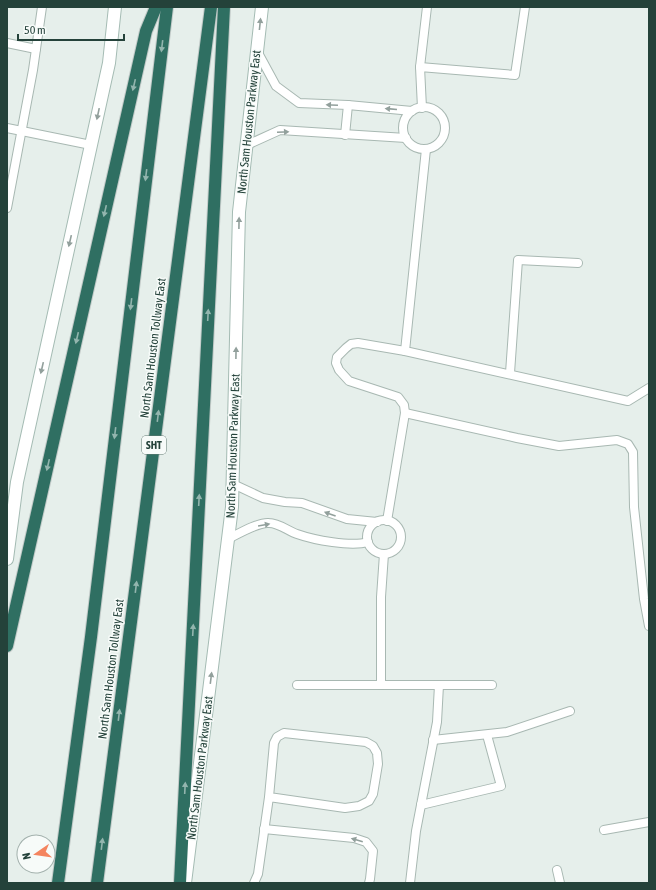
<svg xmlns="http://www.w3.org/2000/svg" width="656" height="890" viewBox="0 0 656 890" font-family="'Asap Condensed',sans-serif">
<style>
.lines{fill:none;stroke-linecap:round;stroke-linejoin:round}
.service-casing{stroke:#a8b8b2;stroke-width:10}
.secondary-casing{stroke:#a4bbb3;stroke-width:14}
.motorway-casing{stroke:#c2cac8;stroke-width:14}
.service{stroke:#fff;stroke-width:8}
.secondary{stroke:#fff;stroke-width:12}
.motorway{stroke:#2f6f62;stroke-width:12}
.oneway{fill:#92a09c}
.oneway2{fill:#93b5ae}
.labels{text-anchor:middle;stroke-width:3;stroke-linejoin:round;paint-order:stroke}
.shield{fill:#f7fbf9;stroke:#637a73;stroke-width:1}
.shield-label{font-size:11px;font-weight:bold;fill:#24423a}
.street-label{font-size:12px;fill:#24423a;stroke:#f7fbf9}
</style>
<rect width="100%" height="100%" fill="#e6efeb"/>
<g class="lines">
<defs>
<g id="service">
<path d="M7,43L36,49"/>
<path d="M257,51L276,86L299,103L348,105L412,111"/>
<path d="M420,67L427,7"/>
<circle cx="424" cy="128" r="21"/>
<path d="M422,108L420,67L515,75L525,7"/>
<path d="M7,128L91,145"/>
<path d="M345,135L348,105"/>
<path d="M247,145L280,130L406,138"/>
<path d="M426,149L405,351L628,401L649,388"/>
<path d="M7,208L33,70L42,7"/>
<path d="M510,373L518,260L578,263"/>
<path d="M405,413L517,438L559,446L617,440L628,444L633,452L634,507L644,599L649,626"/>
<path d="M233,484L263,498L285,502L302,503L347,519L377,522"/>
<circle cx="384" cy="537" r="17"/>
<path d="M387,521L405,413L404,405L398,397L349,381L339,370L336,363L337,357L346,348L351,344L358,343L405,351"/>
<path d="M228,539C238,534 258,522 269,523C279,523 288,531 297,534C314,540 351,547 368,542"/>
<path d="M297,685H492"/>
<path d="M381,685V597L384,554"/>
<path d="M433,740L507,732L570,711"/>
<path d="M421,805L501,786L487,735"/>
<path d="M264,829L354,838L366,842L373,851L370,879L369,883"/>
<path d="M604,830L649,822"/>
<path d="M557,870L560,883"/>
<path d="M254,883L258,874L269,797L274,743L277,737L284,733L366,742L373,746L377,753L378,764L373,794L369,801L359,806L345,808L269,797"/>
<path d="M410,883L416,831L437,722L439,685"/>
</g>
<g id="secondary">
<path d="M7,559L17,482L109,63L115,7"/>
<path d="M185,883L232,507L239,212L262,7"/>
</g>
<g id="motorway">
<path d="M7,646L146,31L156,7"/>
<path d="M58,883L91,637L167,7"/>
<path d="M97,883L211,7"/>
<path d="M180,883L224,7"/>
</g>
</defs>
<use href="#service" class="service-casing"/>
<use href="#secondary" class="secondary-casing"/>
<use href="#motorway" class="motorway-casing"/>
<use href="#service" class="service"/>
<use href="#secondary" class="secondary"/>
<use href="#motorway" class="motorway"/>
</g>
<defs><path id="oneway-solid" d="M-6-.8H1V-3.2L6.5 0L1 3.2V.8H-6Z"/></defs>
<g class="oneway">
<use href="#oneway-solid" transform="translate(260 24) rotate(-84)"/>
<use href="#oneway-solid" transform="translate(332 105) rotate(-178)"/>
<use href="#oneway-solid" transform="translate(391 109) rotate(-175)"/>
<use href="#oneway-solid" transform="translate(98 114) rotate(102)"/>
<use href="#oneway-solid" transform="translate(283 132) rotate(-3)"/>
<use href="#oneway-solid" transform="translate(239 223) rotate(-89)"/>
<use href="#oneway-solid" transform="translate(70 241) rotate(103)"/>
<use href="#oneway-solid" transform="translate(236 353) rotate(-89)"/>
<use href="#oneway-solid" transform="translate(42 368) rotate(103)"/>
<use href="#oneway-solid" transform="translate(330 514) rotate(-160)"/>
<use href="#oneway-solid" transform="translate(264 525) rotate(-10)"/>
<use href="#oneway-solid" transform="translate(211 678) rotate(-83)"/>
<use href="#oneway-solid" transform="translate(357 840) rotate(-164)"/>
</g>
<g class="oneway2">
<use href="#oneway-solid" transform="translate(162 46) rotate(97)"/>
<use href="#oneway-solid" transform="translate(134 85) rotate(103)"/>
<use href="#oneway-solid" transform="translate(146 175) rotate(97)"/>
<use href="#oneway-solid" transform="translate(105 211) rotate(103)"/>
<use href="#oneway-solid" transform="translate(131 304) rotate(97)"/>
<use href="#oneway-solid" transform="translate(208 315) rotate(-87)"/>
<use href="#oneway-solid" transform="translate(77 338) rotate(103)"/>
<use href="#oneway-solid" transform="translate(158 416) rotate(-83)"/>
<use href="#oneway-solid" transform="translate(115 433) rotate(97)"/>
<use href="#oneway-solid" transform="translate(48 465) rotate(103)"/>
<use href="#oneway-solid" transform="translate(199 500) rotate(-87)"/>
<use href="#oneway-solid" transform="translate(136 587) rotate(-83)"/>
<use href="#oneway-solid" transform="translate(193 630) rotate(-87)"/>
<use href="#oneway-solid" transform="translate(119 715) rotate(-83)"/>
<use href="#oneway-solid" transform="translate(185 788) rotate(-87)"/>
<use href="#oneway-solid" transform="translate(102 844) rotate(-83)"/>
</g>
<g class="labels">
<rect class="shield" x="142" y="436" width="24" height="18" rx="3"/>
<g class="shield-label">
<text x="154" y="449">SHT</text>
</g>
<g class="street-label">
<text transform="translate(249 122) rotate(-84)" y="4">North Sam Houston Parkway East</text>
<text transform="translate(153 348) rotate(-83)" y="4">North Sam Houston Tollway East</text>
<text transform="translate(233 446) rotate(-88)" y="4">North Sam Houston Parkway East</text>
<text transform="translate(111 669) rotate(-83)" y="4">North Sam Houston Tollway East</text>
<text transform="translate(200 768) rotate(-83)" y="4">North Sam Houston Parkway East</text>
</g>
</g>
<rect width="656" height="890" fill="none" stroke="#24423a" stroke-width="16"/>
<g transform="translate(36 854) rotate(257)"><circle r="19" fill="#f7fbf9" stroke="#a3b1ad"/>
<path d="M0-3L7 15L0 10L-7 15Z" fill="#f4845f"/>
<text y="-6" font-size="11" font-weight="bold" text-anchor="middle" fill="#24423a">N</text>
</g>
<path d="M18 34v6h106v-6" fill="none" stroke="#24423a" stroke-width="2"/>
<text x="24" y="34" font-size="12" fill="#24423a" stroke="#f7fbf9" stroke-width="3" paint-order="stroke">50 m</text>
</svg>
